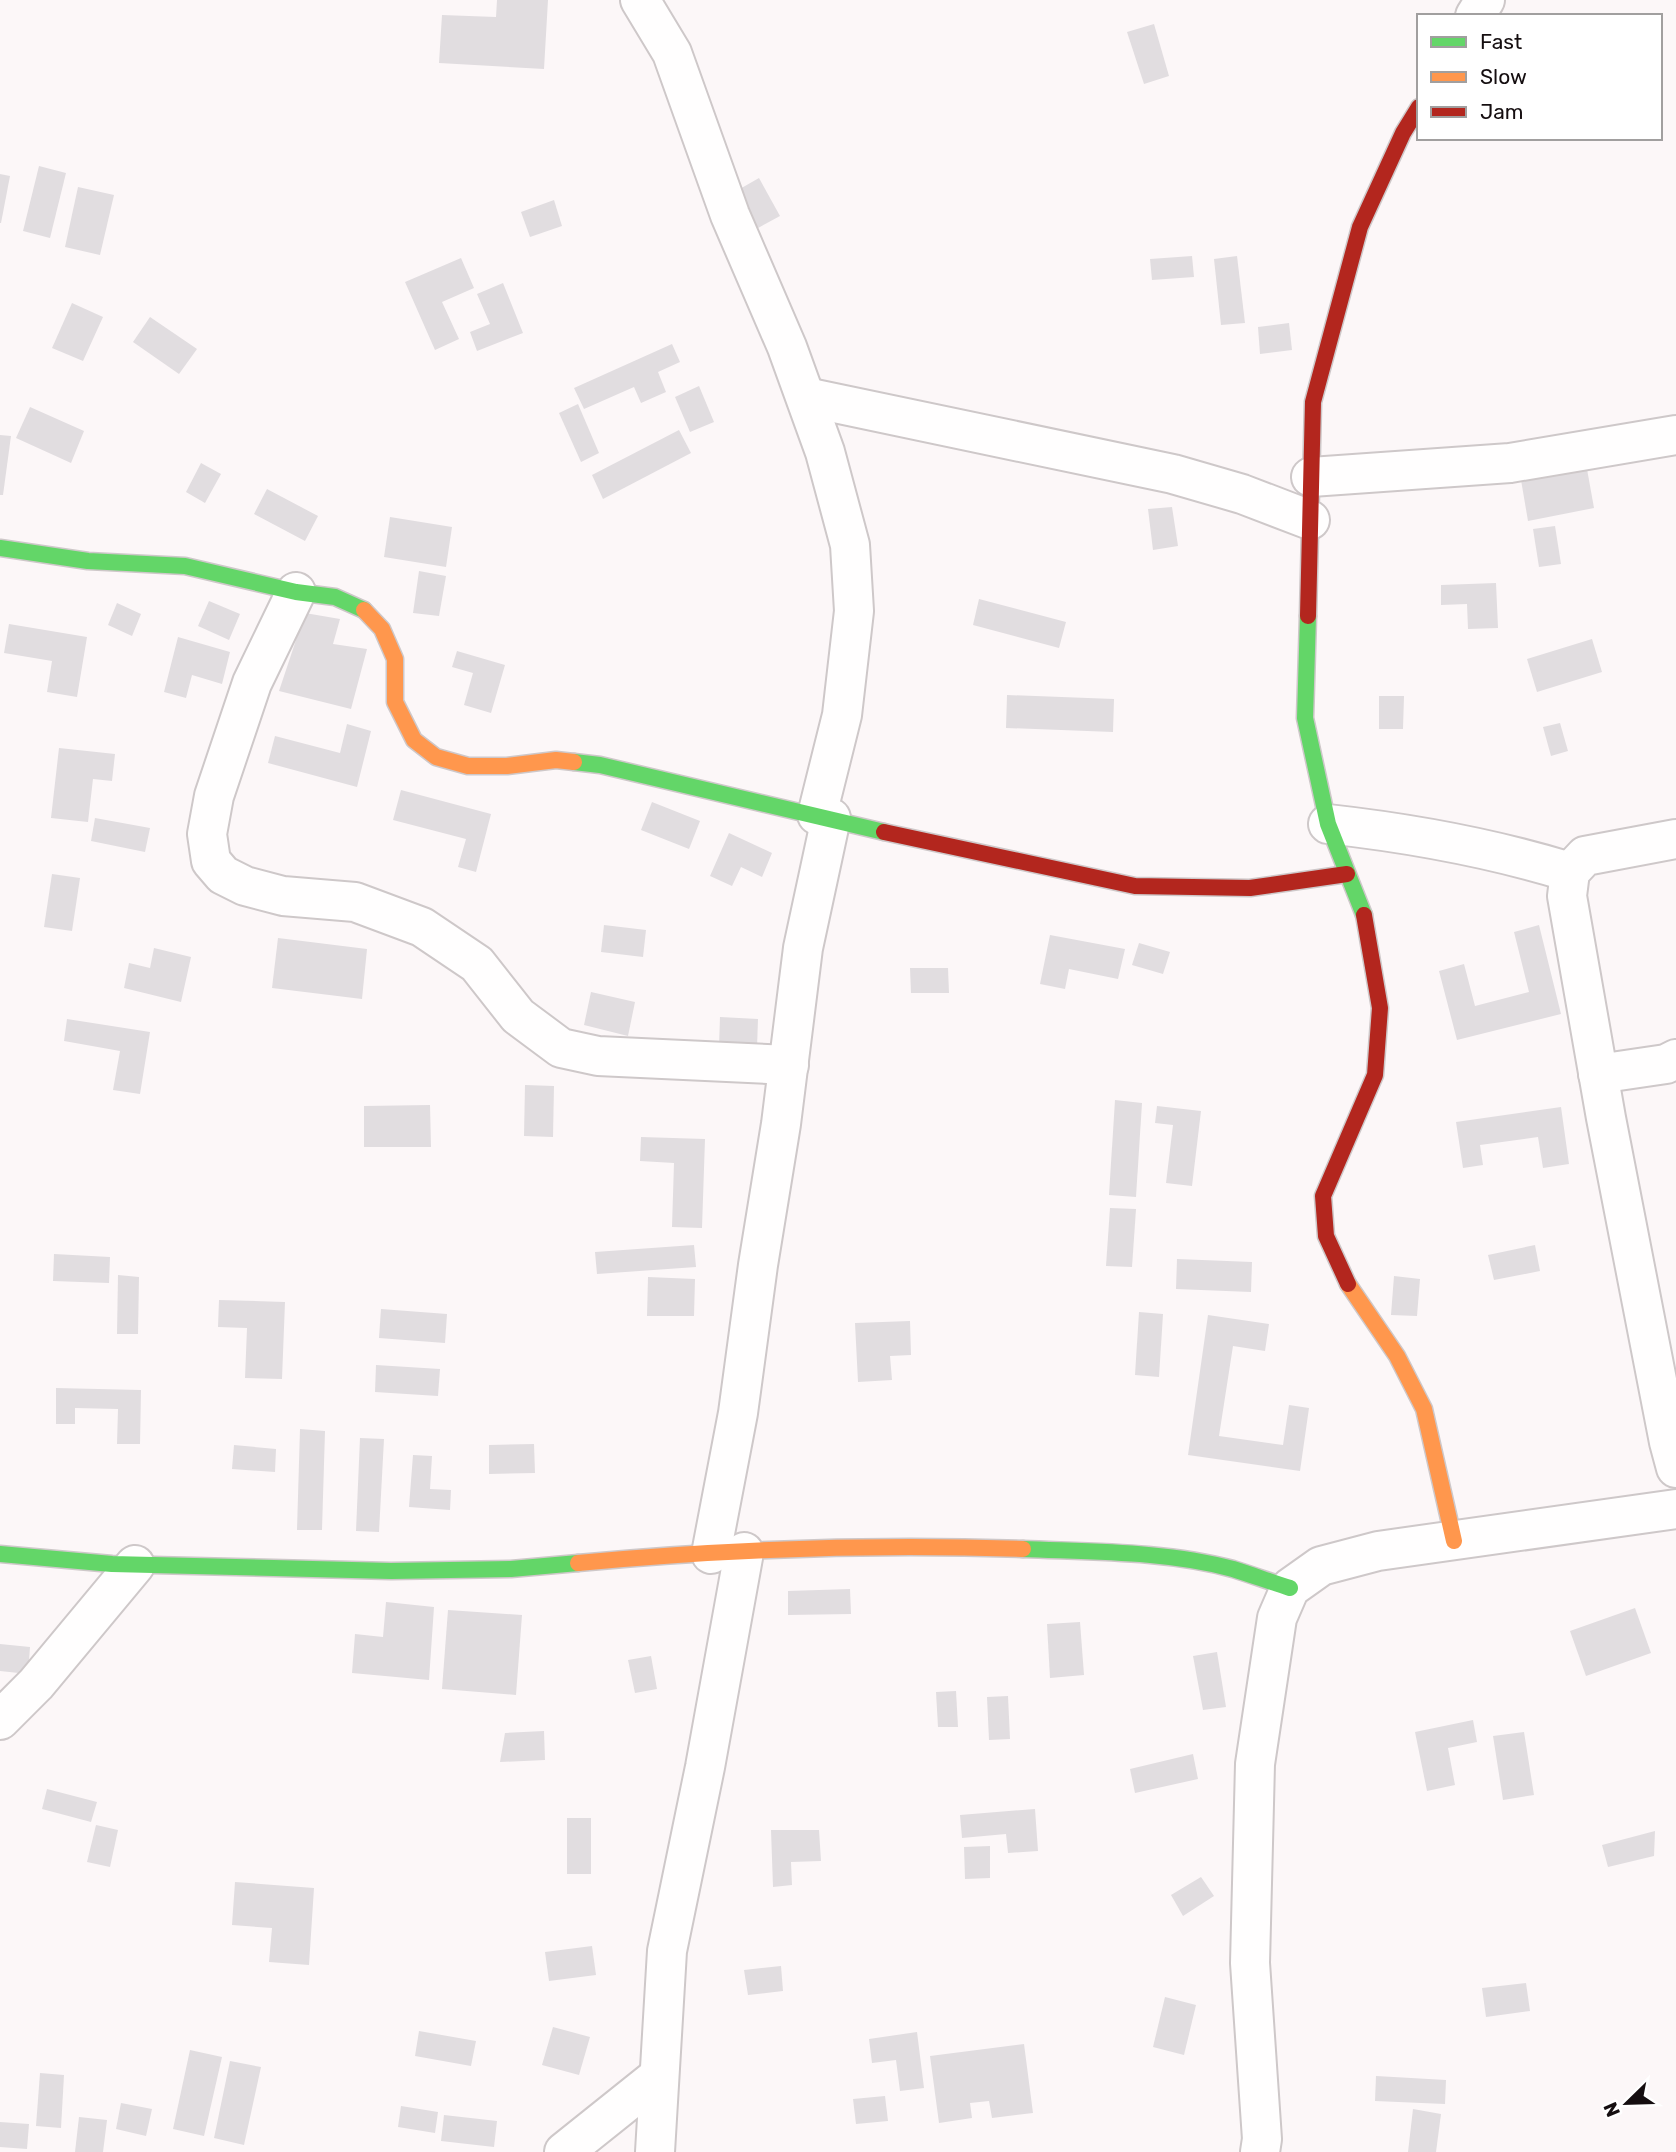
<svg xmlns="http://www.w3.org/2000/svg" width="1676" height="2152" viewBox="0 0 1676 2152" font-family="Rubik,sans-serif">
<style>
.building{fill:#e1dde0}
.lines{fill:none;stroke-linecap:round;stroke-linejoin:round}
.street-casing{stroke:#cec8c9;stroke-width:42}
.fast-casing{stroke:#cec8c9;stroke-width:19}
.slow-casing{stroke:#cec8c9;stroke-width:19}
.jam-casing{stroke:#cec8c9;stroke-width:19}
.street{stroke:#fffefe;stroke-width:38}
.fast{stroke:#63d668;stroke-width:16}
.slow{stroke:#ff974d;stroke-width:16}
.jam{stroke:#b3261e;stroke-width:16}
</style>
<rect width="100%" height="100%" fill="#fcf7f8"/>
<g class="building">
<path d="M497,0H548L544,69L439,63L442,15L496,17Z"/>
<path d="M1154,24L1169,76L1144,84L1127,32Z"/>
<path d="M39,166L66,173L50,238L23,231Z"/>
<path d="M0,174L10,176L1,223H0Z"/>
<path d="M759,178L780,216L758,228L738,190Z"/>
<path d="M78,187L114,195L100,255L65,247Z"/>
<path d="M554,200L562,226L530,237L521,212Z"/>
<path d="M1192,256L1194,277L1152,280L1150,259Z"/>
<path d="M1237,256L1245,323L1221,325L1214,259Z"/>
<path d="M461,258L474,288L442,302L459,339L435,350L405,282Z"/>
<path d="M503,283L523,333L477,351L470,332L490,324L477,294Z"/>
<path d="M72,303L103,317L83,361L52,348Z"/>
<path d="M150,317L197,349L179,374L133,342Z"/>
<path d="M1289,323L1292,350L1260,354L1258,327Z"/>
<path d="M672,344L680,362L658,372L666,392L641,403L634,387L584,409L574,388Z"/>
<path d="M699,386L714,422L690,432L675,397Z"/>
<path d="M578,404L599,453L581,462L559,413Z"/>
<path d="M30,407L84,431L71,463L16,438Z"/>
<path d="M679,430L691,453L603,499L592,475Z"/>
<path d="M0,435L11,436L3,495H0Z"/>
<path d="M201,463L221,474L205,503L186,492Z"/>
<path d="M1587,469L1594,508L1528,521L1521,480Z"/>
<path d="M267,489L318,516L305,541L254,514Z"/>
<path d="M1172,507L1178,546L1153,550L1148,509Z"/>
<path d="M390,517L452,527L446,567L384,557Z"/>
<path d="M1555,526L1561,564L1539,567L1533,529Z"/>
<path d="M419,571L446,576L439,616L413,613Z"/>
<path d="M1496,583L1498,628L1468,629L1467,604L1441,605V585Z"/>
<path d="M979,599L1066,622L1059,648L973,625Z"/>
<path d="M209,601L240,614L229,640L198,626Z"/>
<path d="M117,603L141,614L132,636L108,625Z"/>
<path d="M305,613L340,619L333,644L367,649L351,709L279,691Z"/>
<path d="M9,624L87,637L77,697L47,692L52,661L4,653Z"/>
<path d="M178,637L230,652L222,684L192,675L186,698L164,692Z"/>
<path d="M1592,639L1602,672L1537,692L1527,659Z"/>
<path d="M457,651L505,665L491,713L464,705L473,673L452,667Z"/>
<path d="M1007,695L1114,699L1113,732L1006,728Z"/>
<path d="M1379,696H1404L1403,729H1379Z"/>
<path d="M1560,723L1568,751L1551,756L1543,727Z"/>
<path d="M347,724L371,731L357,787L268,763L275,736L340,753Z"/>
<path d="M59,748L115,754L112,781L93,779L88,822L51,818Z"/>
<path d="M401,790L491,814L476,872L458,867L466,839L393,820Z"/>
<path d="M652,802L700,821L689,849L641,830Z"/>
<path d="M95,818L150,828L145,852L91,841Z"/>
<path d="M729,833L772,853L762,877L741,867L732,886L710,876Z"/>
<path d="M52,874L80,878L72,931L44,927Z"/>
<path d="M604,925L646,930L643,957L601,952Z"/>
<path d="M1539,925L1561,1014L1457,1040L1439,971L1464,964L1475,1006L1529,992L1514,932Z"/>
<path d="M1050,935L1125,949L1118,979L1069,969L1065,989L1040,984Z"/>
<path d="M278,938L367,949L362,999L272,988Z"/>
<path d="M1139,943L1170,952L1163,974L1132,965Z"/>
<path d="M154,948L191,957L181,1002L124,988L129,963L150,968Z"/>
<path d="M910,968H948L949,993H911Z"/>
<path d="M591,992L635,1002L628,1036L584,1025Z"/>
<path d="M720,1017L758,1019L757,1048L719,1047Z"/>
<path d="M67,1019L150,1032L140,1094L113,1090L120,1051L64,1041Z"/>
<path d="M525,1085L554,1086L553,1137L524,1136Z"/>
<path d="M1115,1100L1142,1103L1136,1197L1109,1195Z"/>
<path d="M430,1105L431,1147H364V1106Z"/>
<path d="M1157,1106L1201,1111L1192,1186L1166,1183L1173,1125L1155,1123Z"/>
<path d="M1561,1107L1569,1164L1543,1168L1538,1137L1480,1145L1483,1165L1463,1168L1456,1122Z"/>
<path d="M641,1137L705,1139L702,1228L672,1227L674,1163L640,1161Z"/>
<path d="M1110,1208L1136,1209L1132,1267L1106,1266Z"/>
<path d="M694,1245L696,1267L597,1274L595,1252Z"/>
<path d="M1535,1245L1540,1271L1494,1280L1488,1255Z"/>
<path d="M54,1254L110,1257L109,1283L53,1281Z"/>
<path d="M1177,1259L1252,1262L1251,1292L1176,1289Z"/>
<path d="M118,1275L139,1277L138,1334H117Z"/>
<path d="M1394,1276L1420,1279L1417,1316L1391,1315Z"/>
<path d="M648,1277L695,1279L694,1316H647Z"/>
<path d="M219,1300L285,1302L282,1379L245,1378L247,1328L218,1327Z"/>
<path d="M381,1309L447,1314L445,1343L379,1338Z"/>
<path d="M1139,1312L1163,1314L1159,1377L1135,1375Z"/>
<path d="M1208,1315L1269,1324L1265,1351L1233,1346L1219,1436L1283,1445L1289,1405L1309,1408L1300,1471L1188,1455Z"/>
<path d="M910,1321L911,1355L890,1356L892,1380L858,1382L855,1323Z"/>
<path d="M376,1365L440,1369L438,1396L375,1392Z"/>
<path d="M56,1388L141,1390L140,1444H117L118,1409L75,1408V1424H56Z"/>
<path d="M300,1429L325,1431L322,1530H297Z"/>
<path d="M360,1438L384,1439L379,1532L356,1531Z"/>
<path d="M534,1444L535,1473L489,1474V1445Z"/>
<path d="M234,1445L276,1449L275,1472L232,1469Z"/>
<path d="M413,1455L432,1456L430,1489L451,1490L450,1510L409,1507Z"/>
<path d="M850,1589L851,1614L788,1615V1591Z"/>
<path d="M386,1602L434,1607L429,1680L352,1673L355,1634L383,1637Z"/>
<path d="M1635,1608L1651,1653L1586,1676L1570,1631Z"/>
<path d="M448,1610L522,1615L516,1695L442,1689Z"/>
<path d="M1080,1622L1084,1675L1050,1678L1047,1624Z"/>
<path d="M0,1644L30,1647L28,1674L0,1671Z"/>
<path d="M1217,1652L1226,1707L1203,1710L1193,1656Z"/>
<path d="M651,1656L657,1689L635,1693L628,1660Z"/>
<path d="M956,1691L958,1727H938L936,1692Z"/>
<path d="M1008,1696L1010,1739L989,1740L987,1697Z"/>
<path d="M1473,1720L1477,1742L1448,1748L1455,1785L1427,1791L1415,1732Z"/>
<path d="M544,1731L545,1760L500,1762L505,1733Z"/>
<path d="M1524,1732L1534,1795L1503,1800L1493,1736Z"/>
<path d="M1193,1754L1198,1779L1135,1793L1130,1769Z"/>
<path d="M47,1789L97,1802L91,1822L42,1809Z"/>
<path d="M1035,1809L1038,1851L1008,1853L1006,1834L962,1838L960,1815Z"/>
<rect x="567" y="1818" width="24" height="56"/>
<path d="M96,1825L118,1830L110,1867L87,1862Z"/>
<path d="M771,1830H819L821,1861L791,1862L792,1885L773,1887Z"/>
<path d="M1655,1831L1654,1856L1608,1867L1602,1845Z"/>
<path d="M990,1846V1878L965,1879L964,1847Z"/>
<path d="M1201,1877L1214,1896L1183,1916L1171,1895Z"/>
<path d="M235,1882L314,1888L309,1965L269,1962L272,1928L232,1925Z"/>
<path d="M592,1946L596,1975L549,1981L545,1952Z"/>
<path d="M781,1966L783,1991L748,1995L744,1970Z"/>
<path d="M1526,1983L1530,2011L1486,2017L1482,1988Z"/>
<path d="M1165,1997L1196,2005L1184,2055L1153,2047Z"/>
<path d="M553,2027L590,2037L579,2075L542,2065Z"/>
<path d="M419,2031L476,2041L471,2066L415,2056Z"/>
<path d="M917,2032L924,2088L900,2091L896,2060L872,2063L869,2039Z"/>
<path d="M1024,2044L1033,2113L992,2118L989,2101L970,2103L972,2118L939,2123L930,2056Z"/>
<path d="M190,2050L222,2057L204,2136L173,2129Z"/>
<path d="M230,2061L261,2067L244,2145L214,2138Z"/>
<path d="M40,2073L64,2075L61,2128L36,2126Z"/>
<path d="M1376,2076L1446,2080L1445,2104L1375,2101Z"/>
<path d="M885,2096L888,2121L856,2124L853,2099Z"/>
<path d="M121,2103L152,2109L146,2136L116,2129Z"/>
<path d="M401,2106L438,2112L435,2133L398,2127Z"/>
<path d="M1413,2109L1441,2114L1436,2152H1408Z"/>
<path d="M444,2115L497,2121L494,2147L441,2141Z"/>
<path d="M79,2117L107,2120L103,2152H75Z"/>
<path d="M0,2122L29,2124L27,2149L0,2147Z"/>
</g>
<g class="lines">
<defs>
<g id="street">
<path d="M640,0L672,53L730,215L787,347L825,452L850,545L854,611L842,715L817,815"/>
<path d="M1475,16L1485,0"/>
<path d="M806,397L1173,474L1242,494L1310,520"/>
<path d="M1311,477L1510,463L1676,435"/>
<path d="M296,592L252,683L214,796L207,834L211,861L223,875L245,886L283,896L355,902L422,927L477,964L518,1016L561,1048L598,1056L789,1065"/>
<path d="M1328,824C1409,833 1492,848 1570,872"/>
<path d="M1676,839L1585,856L1570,872L1567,896L1606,1118L1669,1442L1676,1468"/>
<path d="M1598,1074L1666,1064L1676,1059"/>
<path d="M711,1554L738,1413L758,1265L781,1124L803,948L831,818"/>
<path d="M0,1720L36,1684L135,1565"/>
<path d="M564,2152L659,2076"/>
<path d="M655,2152L667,1951L705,1767L744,1552"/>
<path d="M1260,2152L1262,2139L1250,1963L1255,1764L1277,1618L1290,1588L1321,1566L1378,1551L1676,1509"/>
</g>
<g id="fast">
<path d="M0,548L88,561L185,566L296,592L335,597L364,610"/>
<path d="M1308,616L1305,718L1328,824L1364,915"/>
<path d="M574,762L600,765L884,832"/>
<path d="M1023,1549C1091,1552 1167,1551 1233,1569C1252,1575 1271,1582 1290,1588"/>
<path d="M0,1554L112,1564L391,1571L511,1569L578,1563"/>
</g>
<g id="slow">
<path d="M364,610L382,629L395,659V702L414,740L436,757L468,766H507L556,760L574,762"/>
<path d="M1348,1284L1397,1356L1424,1409L1454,1541"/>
<path d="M578,1563C726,1549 875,1544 1023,1549"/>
</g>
<g id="jam">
<path d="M1308,616L1313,402L1360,227L1403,133L1419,107"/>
<path d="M884,832L1135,886L1250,888L1347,874"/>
<path d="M1348,1284L1326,1236L1323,1196L1375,1075L1380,1008L1364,915"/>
</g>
</defs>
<use href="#street" class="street-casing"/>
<use href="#fast" class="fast-casing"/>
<use href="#slow" class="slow-casing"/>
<use href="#jam" class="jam-casing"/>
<use href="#street" class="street"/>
<use href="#fast" class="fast"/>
<use href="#slow" class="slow"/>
<use href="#jam" class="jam"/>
</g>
<rect x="1417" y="14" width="245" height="126" fill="#ffffff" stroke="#a19f9f" stroke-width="2"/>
<rect x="1431" y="37" width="35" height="10" fill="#63d668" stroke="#a19f9f" stroke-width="2"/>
<text x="1480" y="49" font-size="21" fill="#150e10">Fast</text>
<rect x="1431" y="72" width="35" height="10" fill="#ff974d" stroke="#a19f9f" stroke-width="2"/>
<text x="1480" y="84" font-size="21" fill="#150e10">Slow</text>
<rect x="1431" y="107" width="35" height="10" fill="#b3261e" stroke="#a19f9f" stroke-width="2"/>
<text x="1480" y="119" font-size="21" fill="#150e10">Jam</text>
<g transform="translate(1627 2103) rotate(247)" stroke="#ffffff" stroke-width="5" paint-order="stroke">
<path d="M0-5L12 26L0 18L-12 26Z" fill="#150e10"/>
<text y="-10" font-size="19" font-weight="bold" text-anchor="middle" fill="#150e10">N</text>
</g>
</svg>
